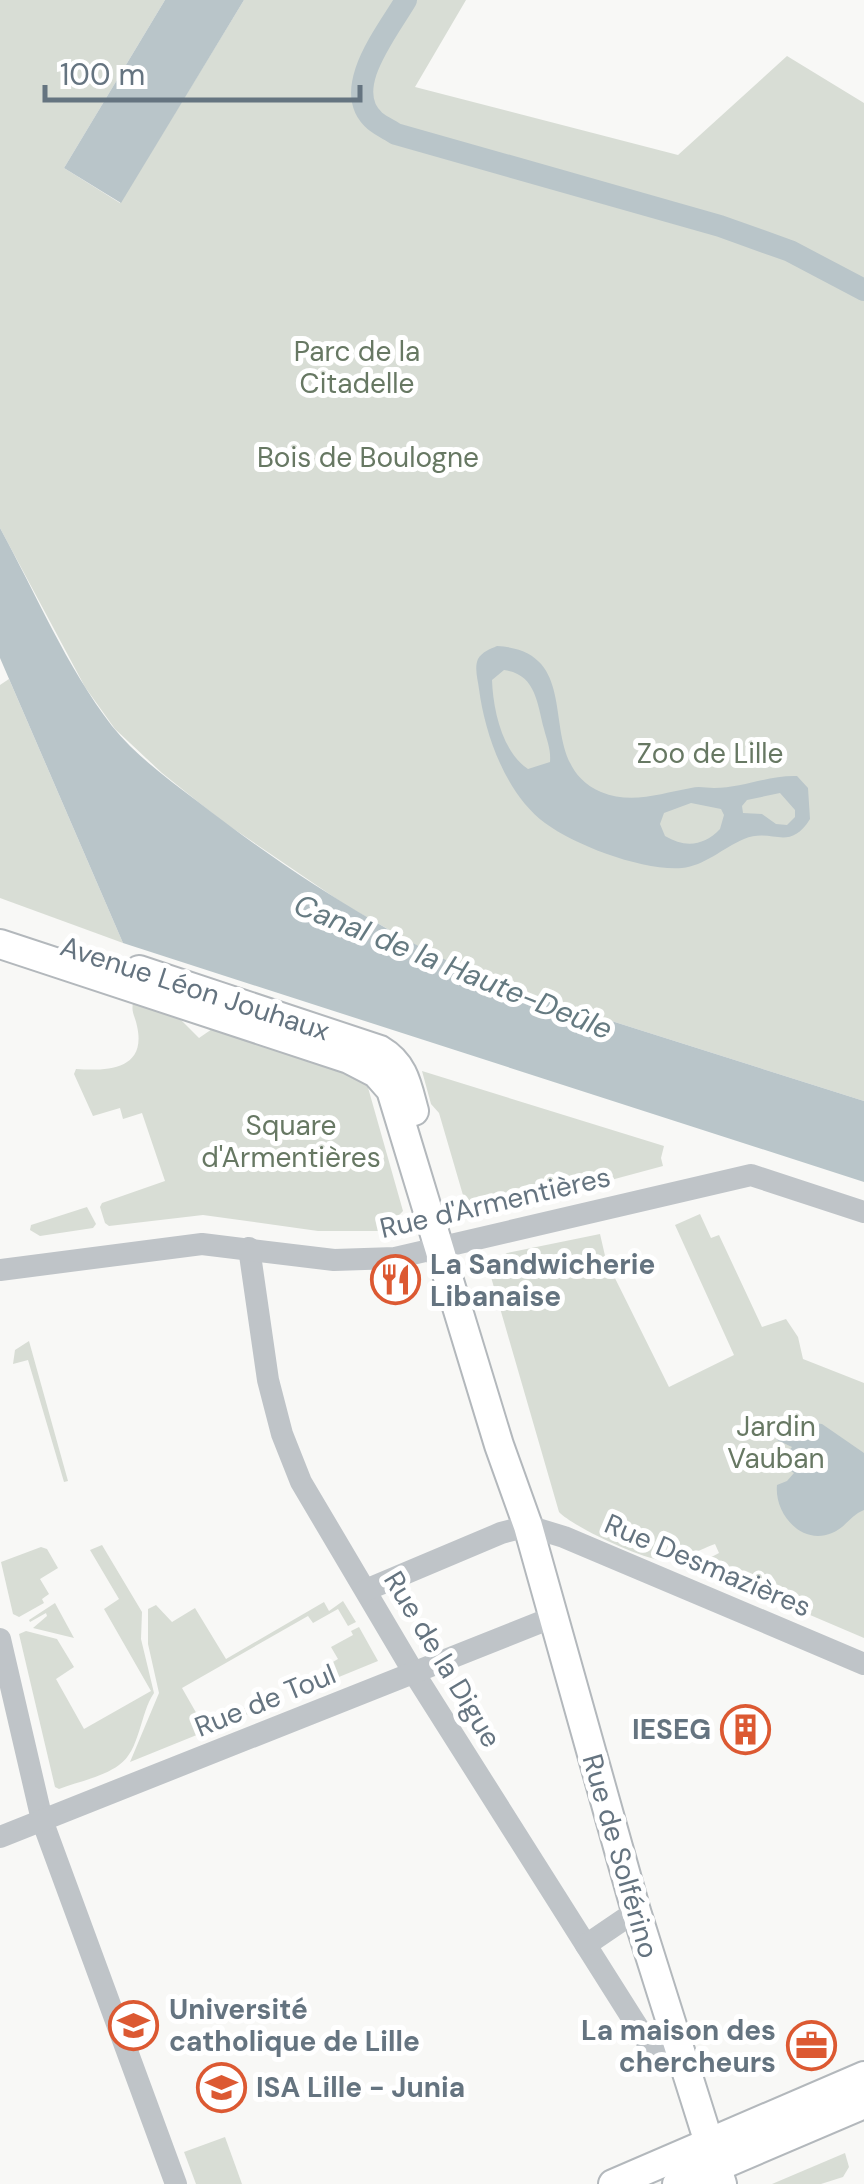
<svg xmlns="http://www.w3.org/2000/svg" width="864" height="2184" viewBox="0 0 864 2184" font-family="'DM Sans',sans-serif">
<style>
.green{fill:#d8ddd5}
.water{fill:#b9c5c9;fill-rule:evenodd}
.lines{fill:none;stroke-linecap:round;stroke-linejoin:round}
.canal{stroke:#b9c5c9;stroke-width:22}
.major-casing{stroke:#b3b8bc;stroke-width:32}
.minor{stroke:#bfc4c8;stroke-width:22}
.major{stroke:#fff;stroke-width:28}
.labels{text-anchor:middle;stroke-width:10;stroke-linejoin:round;paint-order:stroke}
.park-label{font-size:28px;fill:#677863;stroke:#fff}
.street-label{font-size:28px;fill:#657480;stroke:#fff}
.poi-label{font-size:28px;font-weight:bold;fill:#657480;stroke:#fff;text-anchor:start}
.water-label{font-size:30px;font-style:italic;fill:#657a81;stroke:#fff}
</style>
<rect width="100%" height="100%" fill="#f8f8f6"/>
<g class="green">
<path d="M0,0H165L64,168L120,203L244,0H466L415,87L678,155L787,56L864,103V1101L501,986L450,964L347,906L222,821L162,773L115,729L85,687L0,528Z"/>
<path d="M9,679L123,943L0,898V685Z"/>
<path d="M133,1003L179,1018L199,1038L215,1027L344,1068L367,1084L403,1211L384,1231H318L203,1215L109,1226L105,1223L100,1207L102,1203L165,1181L142,1113L123,1119L120,1108L93,1116L74,1074L76,1069C107,1071 147,1070 137,1026C135,1016 131,1012 133,1003Z"/>
<path d="M422,1071L664,1146L661,1158L663,1166L481,1215L465,1202L439,1113L431,1104Z"/>
<path d="M87,1207L96,1224L93,1228L40,1236L30,1230L31,1225Z"/>
<path d="M700,1214L711,1238L719,1235L762,1327L786,1319L798,1337L803,1359L864,1383V1638L707,1571L704,1561L719,1553L715,1544C701,1549 684,1559 669,1561C649,1563 573,1527 559,1512L491,1277L492,1263L507,1253L600,1234L606,1260L669,1387L734,1355L675,1225Z"/>
<path d="M29,1341L68,1481L64,1482L28,1360L13,1364L15,1350Z"/>
<path d="M102,1545L142,1612L141,1639L154,1693C140,1713 140,1751 119,1765C103,1777 77,1782 59,1789L55,1787L19,1634L26,1631L57,1639L74,1667L56,1679L84,1729L151,1691L104,1609L119,1599L90,1550Z"/>
<path d="M41,1547L47,1549L58,1568L40,1579L49,1594L42,1599L44,1603L19,1617L13,1614L1,1562Z"/>
<path d="M343,1601L356,1622L348,1626L338,1609L313,1623L308,1616L182,1688L206,1730L277,1690L283,1700L130,1762L159,1693L148,1644V1609L156,1605L172,1622L195,1608L226,1659L324,1602L329,1611Z"/>
<path d="M55,1603L74,1638L33,1628L47,1616L46,1613L30,1622L29,1620Z"/>
<path d="M359,1627L378,1661L334,1679L326,1666L338,1659L331,1647L353,1635L351,1631Z"/>
<path d="M225,2137L242,2184H196L184,2152Z"/>
<path d="M845,2153L849,2167L843,2177L821,2184H772Z"/>
</g>
<g class="water">
<path d="M165,0H244L121,203L64,168Z"/>
<path d="M0,528C36,594 66,666 112,726C135,755 168,779 197,801C291,874 392,938 501,986L864,1101V1182L123,943L0,658Z"/>
<path d="M497,646C593,652 528,761 601,792C632,805 661,793 691,788C699,786 706,788 714,788C742,788 769,775 797,776L808,788L810,819C789,853 772,827 744,839C723,848 704,866 682,868C643,871 576,846 545,823C506,794 485,735 479,689C478,680 474,668 478,659C482,652 490,649 497,646ZM504,670C536,674 537,703 544,729C547,741 551,749 550,762L528,769C502,752 493,709 492,680ZM780,793L795,810V817L787,825L776,824L762,814L743,813L742,806L747,800ZM691,803L721,809L724,815L720,829C704,846 685,848 665,836L660,824L664,813Z"/>
<path d="M792,1420L822,1424L864,1453V1510C851,1515 845,1528 832,1533C801,1546 774,1513 777,1485L787,1481L794,1473L783,1466L787,1462L784,1457L792,1447L777,1440L779,1432Z"/>
</g>
<g class="lines">
<path class="canal" d="M406,0C388,31 339,90 375,121C381,126 390,130 396,134L720,226L790,251L864,290"/>
<defs>
<g id="major">
<path d="M0,944L349,1059L376,1073L391,1090L499,1445L528,1526L636,1911L722,2184"/>
<path d="M139,970L380,1050C404,1064 407,1085 414,1111"/>
<path d="M613,2184L864,2076"/>
<path d="M677,2184L864,2104"/>
</g>
</defs>
<use href="#major" class="major-casing"/>
<g class="minor">
<path d="M249,1248L268,1380L282,1434L301,1482L414,1673L651,2048L676,2042"/>
<path d="M0,1270L202,1244L334,1260L395,1258L751,1175L864,1212"/>
<path d="M366,1590L501,1533L528,1526L564,1537L864,1664"/>
<path d="M0,1639L42,1820L176,2184"/>
<path d="M0,1837L551,1618"/>
<path d="M586,1945L636,1911"/>
</g>
<use href="#major" class="major"/>
</g>
<defs>
<symbol id="restaurant-ring" viewBox="-11 -11 22 22"><circle r="9.5" fill="#fff" stroke="#dc5932" stroke-width="1.5"/><path d="M-5-6h1v4h1v-4h1v4h1v-4h1v5L-1.5 .5V6h-2V.5L-5-1ZM5-6V6H3V1.5H1.5Q1.5-4 5-6Z" fill="#dc5932"/></symbol>
<symbol id="building-ring" viewBox="-11 -11 22 22"><circle r="9.5" fill="#fff" stroke="#dc5932" stroke-width="1.5"/><path d="M-4-6H4V6H1V3H-1V6H-4ZM-2.5-4.3h1.7v1.8h-1.7ZM.8-4.3h1.7v1.8H.8ZM-2.5-1h1.7V.8h-1.7ZM.8-1h1.7V.8H.8Z" fill="#dc5932"/></symbol>
<symbol id="university-ring" viewBox="-11 -11 22 22"><circle r="9.5" fill="#fff" stroke="#dc5932" stroke-width="1.5"/><path d="M0-5L7-2L0 1L-7-2ZM-4 1L0 2.5L4 1V4Q0 6-4 4Z" fill="#dc5932"/></symbol>
<symbol id="office-ring" viewBox="-11 -11 22 22"><circle r="9.5" fill="#fff" stroke="#dc5932" stroke-width="1.5"/><path d="M-6-3h4V-5.5h4V-3h4V5H-6ZM-1-4.5V-3h2v-1.5ZM-6 0V1H6V0Z" fill="#dc5932"/></symbol>
</defs>
<g fill-rule="evenodd">
<use href="#restaurant-ring" x="368" y="1252" width="55" height="55"/>
<use href="#building-ring" x="718" y="1702" width="55" height="55"/>
<use href="#university-ring" x="106" y="1998" width="55" height="55"/>
<use href="#office-ring" x="784" y="2018" width="55" height="55"/>
<use href="#university-ring" x="194" y="2060" width="55" height="55"/>
</g>
<g class="labels">
<g class="park-label">
<text x="357" y="361">Parc de la<tspan x="357" dy="32">Citadelle</tspan></text>
<text x="368" y="467">Bois de Boulogne</text>
<text x="710" y="763">Zoo de Lille</text>
<text x="291" y="1135">Square<tspan x="291" dy="32">d'Armentières</tspan></text>
<text x="776" y="1436">Jardin<tspan x="776" dy="32">Vauban</tspan></text>
</g>
<g class="street-label">
<text transform="translate(195 988) rotate(18)" y="10">Avenue Léon Jouhaux</text>
<text transform="translate(495 1202) rotate(-13)" y="10">Rue d'Armentières</text>
<text transform="translate(708 1565) rotate(23)" y="10">Rue Desmazières</text>
<text transform="translate(443 1659) rotate(59)" y="10">Rue de la Digue</text>
<text transform="translate(265 1700) rotate(-22)" y="10">Rue de Toul</text>
<text transform="translate(621 1856) rotate(74)" y="10">Rue de Solférino</text>
</g>
<g class="poi-label">
<text x="430" y="1274">La Sandwicherie<tspan x="430" dy="32">Libanaise</tspan></text>
<text x="711" y="1739" text-anchor="end">IESEG</text>
<text x="169" y="2019">Université<tspan x="169" dy="32">catholique de Lille</tspan></text>
<text x="776" y="2040" text-anchor="end">La maison des<tspan x="776" dy="32">chercheurs</tspan></text>
<text x="256" y="2097">ISA Lille - Junia</text>
</g>
<g class="water-label">
<text transform="translate(453 967) rotate(22)" y="10">Canal de la Haute-Deûle</text>
</g>
</g>
<path d="M45 85v15h315v-15" fill="none" stroke="#657480" stroke-width="5"/>
<text x="60" y="85" font-size="30" fill="#657480" stroke="#ffffff" stroke-width="8" paint-order="stroke">100 m</text>
</svg>
